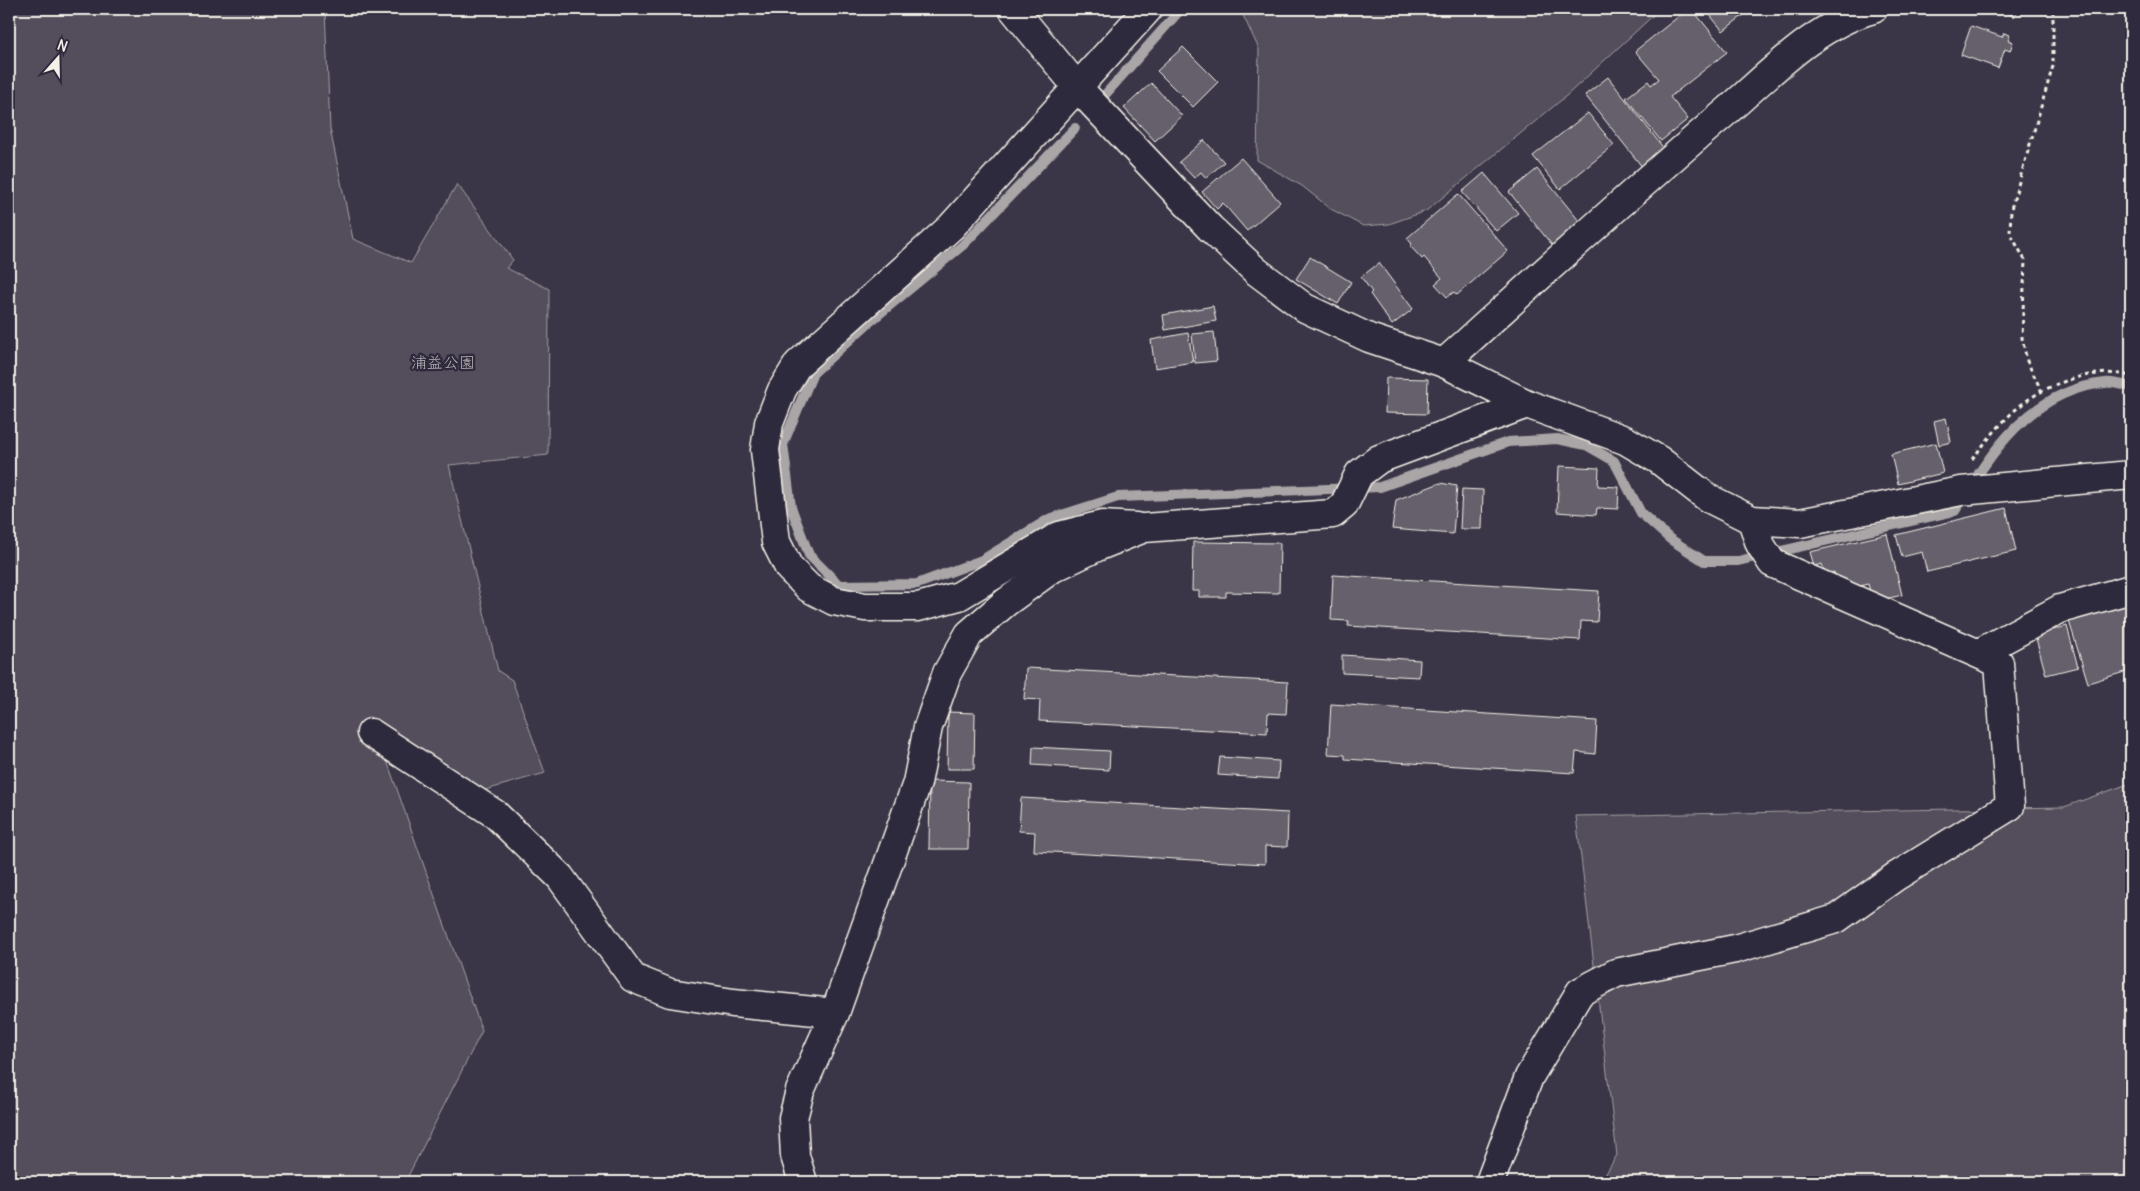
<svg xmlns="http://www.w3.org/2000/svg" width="2140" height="1191" viewBox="0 0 2140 1191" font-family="Delius,'Klee One',sans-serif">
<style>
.green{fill:#534e5c;stroke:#a4a0a2}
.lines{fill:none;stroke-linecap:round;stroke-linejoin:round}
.stream{stroke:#aaa6a7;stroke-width:10}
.building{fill:#65616c;stroke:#f4f1e8}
.street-casing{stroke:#f4f1e8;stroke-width:31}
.path{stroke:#f4f1e8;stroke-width:3;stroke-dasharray:4 4;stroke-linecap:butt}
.street{stroke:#2f2a3d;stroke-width:28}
.labels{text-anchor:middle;stroke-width:5;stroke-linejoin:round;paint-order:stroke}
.park-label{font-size:16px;fill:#bcb8b7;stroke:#2f2a3d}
</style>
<rect width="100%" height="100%" fill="#3b3647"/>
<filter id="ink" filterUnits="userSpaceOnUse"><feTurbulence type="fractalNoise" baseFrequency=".02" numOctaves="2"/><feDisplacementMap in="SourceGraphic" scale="10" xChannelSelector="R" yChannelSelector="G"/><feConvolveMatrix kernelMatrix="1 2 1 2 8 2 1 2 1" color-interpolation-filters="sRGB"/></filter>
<g filter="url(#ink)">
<g class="green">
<path d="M9,9H325L330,129L353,239L411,263L457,184L513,260L506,268L549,289L548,455L449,465L498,671L512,680L545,773L482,791L373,721L482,1031L405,1182H9Z"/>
<path d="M1240,9H1660L1565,97L1426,211L1389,224L1363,226L1331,209L1302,186L1257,160L1259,49Z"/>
<path d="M2131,783V1182H1601L1617,1155L1576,816L2064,807Z"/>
</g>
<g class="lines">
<g class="stream">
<path d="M1103,97L1181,9"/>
<path d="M1075,128L963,245L866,325L813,373L783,444L791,507L809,555L839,585L917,584L982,560L1049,519L1118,497L1380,487L1508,442L1557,439L1586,445L1614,461L1641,513L1670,539L1704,561H1738L1955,511C1990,453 2031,390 2105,383C2113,382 2123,385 2131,387"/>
</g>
</g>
<g class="building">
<path d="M1688,9H1692L1727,52L1670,97L1688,119L1661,141L1626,98L1648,81L1651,85L1659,79L1635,51Z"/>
<path d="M1705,9H1747L1749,11L1723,31Z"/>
<path d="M2002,9H2019L2014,17Z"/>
<path d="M1971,26L2002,37L2004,33L2010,35L2008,40L2013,42L2010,51L2005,49L1998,68L1961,55Z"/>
<path d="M1183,47L1218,82L1193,107L1157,71Z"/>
<path d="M1608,77L1665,150L1643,168L1585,95Z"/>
<path d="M1151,83L1182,116L1155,141L1124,108Z"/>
<path d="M1588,113L1614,145L1560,189L1533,156Z"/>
<path d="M1204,140L1224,162L1206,178L1201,172L1194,178L1179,162Z"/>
<path d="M1241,158L1280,202L1247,231L1223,203L1217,209L1202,192Z"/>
<path d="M1537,169L1580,222L1552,245L1509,192Z"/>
<path d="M1484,173L1518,213L1496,231L1462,192Z"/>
<path d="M1458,194L1508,251L1457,295L1454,292L1447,297L1435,284L1442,278L1424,257L1422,259L1410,246L1412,244L1407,238Z"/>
<path d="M1310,257L1351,282L1338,304L1296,279Z"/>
<path d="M1379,263L1413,309L1392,325L1370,294L1372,292L1361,277Z"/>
<path d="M1213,306L1216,321L1165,330L1163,315Z"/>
<path d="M1214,332L1217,361L1195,363L1192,334Z"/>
<path d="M1188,333L1193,362L1155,368L1151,340Z"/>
<path d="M1386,378L1428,379L1427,414L1385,413Z"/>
<path d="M1946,418L1951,442L1939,445L1934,421Z"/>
<path d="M1936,443L1943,473L1898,484L1891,454Z"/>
<path d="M1559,466L1599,468L1598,486L1619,487L1618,509L1597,508L1596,515L1557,512Z"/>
<path d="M1440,483L1457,486L1453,534L1392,529L1396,500Z"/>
<path d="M1462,489L1483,490L1482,529H1460Z"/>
<path d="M2006,508L2016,551L1927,572L1922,552L1902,557L1896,535Z"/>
<path d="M1887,534L1902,595L1873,602L1868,584L1851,588L1838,585L1834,572L1825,574L1822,564L1814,566L1810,552Z"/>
<path d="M1193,542L1280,543L1279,593L1226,592V597H1199V591H1192Z"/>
<path d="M1333,575L1599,591L1597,622L1581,621L1580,640L1348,626L1349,621L1331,620Z"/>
<path d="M2131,602V670L2088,683L2069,621Z"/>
<path d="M2067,626L2078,667L2046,675L2035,635Z"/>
<path d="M1342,655L1420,660L1419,677L1342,673Z"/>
<path d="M1026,668L1288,682L1286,714L1268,713L1267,733L1039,721L1040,700L1024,699Z"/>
<path d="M1331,704L1597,721L1595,754L1576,752L1574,773L1345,759V755L1328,754Z"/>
<path d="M948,712L975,713L974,769H947Z"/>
<path d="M1033,747L1110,751L1109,770L1032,765Z"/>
<path d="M1220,757L1279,761L1278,779L1218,775Z"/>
<path d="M930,781L969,782L968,849H929Z"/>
<path d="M1021,798L1288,813L1287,847L1265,846V864L1034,851L1035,832L1019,831Z"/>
</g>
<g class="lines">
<defs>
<g id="street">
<path d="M1013,9L1078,88L1210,228L1256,271L1305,308L1369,338L1444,363L1527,404L1625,440L1659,460L1708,498L1752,520L1800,523L1961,491L2131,475"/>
<path d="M1444,363C1537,279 1630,193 1726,112C1771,73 1815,25 1873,9"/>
<path d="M1136,527L1102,525L1059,536L959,596L918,607H865L834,601L809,588L789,568L776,542L765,450L769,423L782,390L798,364L951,227L1148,9"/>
<path d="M1979,653L2060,609L2131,589"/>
<path d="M371,733L495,814L560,877L633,978L670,993L733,1003L835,1013"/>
<path d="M803,1182L795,1156L793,1118L800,1091L835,1013L917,783L928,727L947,673L969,634L1005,603L1053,568L1099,546L1144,528L1333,514L1344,505L1359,474L1379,459L1527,404"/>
<path d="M1490,1182L1529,1077L1580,992L1616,973L1735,949L1836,919L1895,877L2010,806L1999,663L1772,563L1760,544L1752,520"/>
</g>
</defs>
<use href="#street" class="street-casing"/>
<g class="path">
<path d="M2042,392L2027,361L2022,338L2025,260L2010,233L2011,209L2053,66V9"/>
<path d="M1972,459C1985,443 1998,426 2013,412C2041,385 2093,366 2131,376"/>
</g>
<use href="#street" class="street"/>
</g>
</g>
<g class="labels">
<g class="park-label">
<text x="443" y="368">浦益公園</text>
</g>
</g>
<rect width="2140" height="1191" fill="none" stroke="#2f2a3d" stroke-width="30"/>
<rect x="15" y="15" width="2110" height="1161" fill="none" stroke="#f4f1e8" stroke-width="2" filter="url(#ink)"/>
<g transform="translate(58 58) rotate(20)" stroke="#2f2a3d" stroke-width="4" paint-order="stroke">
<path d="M0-4L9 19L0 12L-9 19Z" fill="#f4f1e8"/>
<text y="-8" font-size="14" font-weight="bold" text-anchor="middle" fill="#f4f1e8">N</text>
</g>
</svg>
